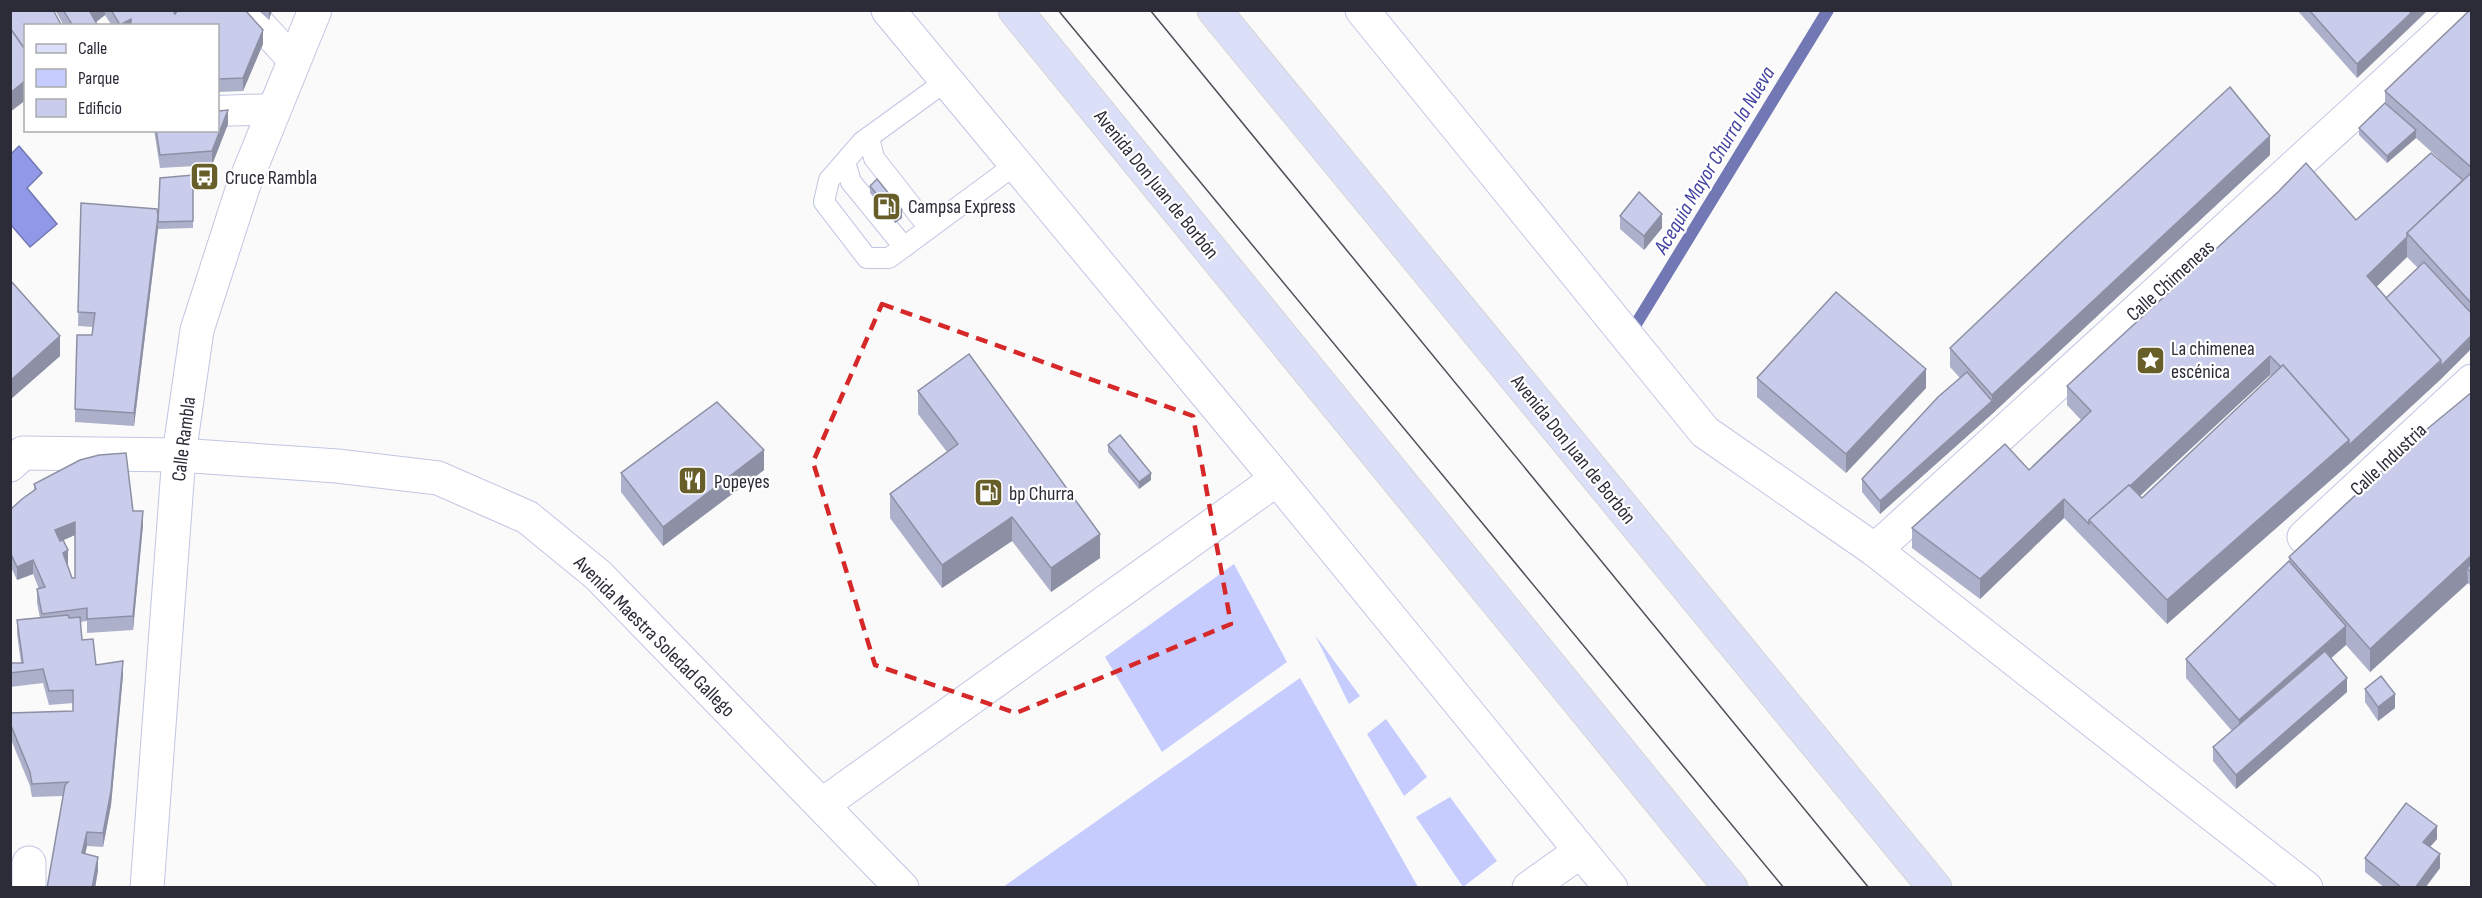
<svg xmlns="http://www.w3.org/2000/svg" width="2482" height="898" viewBox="0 0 2482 898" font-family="'Sofia Sans Condensed',sans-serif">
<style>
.green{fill:#c6cdfe}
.water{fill:#9198e8;stroke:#7278b3;stroke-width:1.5}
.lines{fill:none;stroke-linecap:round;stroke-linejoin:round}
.stream{stroke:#7278b3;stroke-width:12}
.service-casing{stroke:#c1c6e3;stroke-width:22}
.pedestrian-casing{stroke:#c1c6e3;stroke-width:32}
.minor-casing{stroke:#c1c6e3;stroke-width:35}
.tertiary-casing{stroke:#c1c6e3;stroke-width:35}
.primary-casing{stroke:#d5d5d7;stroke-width:35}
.service{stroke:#fff;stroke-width:20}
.pedestrian{stroke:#fff;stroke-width:30}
.minor{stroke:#fff;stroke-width:33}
.tertiary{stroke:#fff;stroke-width:33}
.primary{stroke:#dcdff8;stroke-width:33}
.tram{stroke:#4e4f58;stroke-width:1.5}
.wall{fill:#adb0ca;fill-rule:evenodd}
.shaded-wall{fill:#8d90a4}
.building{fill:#c9cdeb;stroke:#8d90a4;stroke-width:1.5;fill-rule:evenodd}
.marked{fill:none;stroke:#d62828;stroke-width:4.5;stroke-dasharray:12 8;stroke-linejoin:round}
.labels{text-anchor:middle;stroke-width:4.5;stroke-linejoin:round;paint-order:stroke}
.poi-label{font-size:20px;fill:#2b2c37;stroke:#fff;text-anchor:start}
.street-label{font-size:20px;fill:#2b2c37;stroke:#fff}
.water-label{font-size:21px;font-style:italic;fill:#4443a0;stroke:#fff}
</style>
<rect width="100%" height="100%" fill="#fafafa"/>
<g class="green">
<path d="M1234,564L1287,662L1162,752L1105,657Z"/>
<path d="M1315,635L1360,696L1349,704Z"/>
<path d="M1300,678L1418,887H1003Z"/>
<path d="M1386,719L1427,777L1404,796L1367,734Z"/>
<path d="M1450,797L1497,861L1463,887L1416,817Z"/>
</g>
<path class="water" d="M19,146L42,173L27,188L57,224L30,247L11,225V154Z"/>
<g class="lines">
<path class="stream" d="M1633,329L1828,10"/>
<defs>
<g id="service">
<path d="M946,81L862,142L829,180L824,202L867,258H889L1016,164"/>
<path d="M869,137L874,158L929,228"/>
<path d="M845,162L851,182L904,247"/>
</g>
<g id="pedestrian">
<path d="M247,10L293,60"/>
<path d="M218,111L273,109"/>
</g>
<g id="minor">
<path d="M888,10L1277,479L1611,888"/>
<path d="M1362,10L1705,432L1875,550L2306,888"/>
<path d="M10,465L23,453L179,455L337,466L438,478L527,517L598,575L902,888"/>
<path d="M2304,537L2472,381"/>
<path d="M1875,550L2466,10"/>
<path d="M822,805L1277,479"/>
<path d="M29,888V863"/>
<path d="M1529,888L1581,851"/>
</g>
<path id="tertiary" d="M147,888L179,455L197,330L243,187L315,10"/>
<g id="primary">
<path d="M1015,10L1731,888"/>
<path d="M1214,10L1935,888"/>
</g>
</defs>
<use href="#service" class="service-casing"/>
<use href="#pedestrian" class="pedestrian-casing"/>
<use href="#minor" class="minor-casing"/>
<use href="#tertiary" class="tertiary-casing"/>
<use href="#primary" class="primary-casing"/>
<use href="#service" class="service"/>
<use href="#pedestrian" class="pedestrian"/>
<use href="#minor" class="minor"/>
<use href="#tertiary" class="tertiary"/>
<use href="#primary" class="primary"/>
<g class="tram">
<path d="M1058,10L1784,888"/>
<path d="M1150,10L1869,888"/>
</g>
</g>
<g class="wall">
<path d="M55,10H245L263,44L243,91L218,92V26H112L105,15L96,22L98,26H64Z"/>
<path d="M258,10H272L269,20Z"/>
<path d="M2297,10H2428L2357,78Z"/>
<path d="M2472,10V348L2441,379L2349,464L2167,624L2064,518L1980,599L1912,548V528L2029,470L2081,420L2067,405V386L2356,220L2463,180L2416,138L2387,163L2359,135V128L2385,103V91ZM2407,257L2418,268L2386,298L2376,287ZM2270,375L2271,376L2142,498L2140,496Z"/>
<path d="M228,124L212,165L160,168L154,130H218Z"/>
<path d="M2270,155L1992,414L1880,514L1862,492V479L1960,378L1950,367V348Z"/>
<path d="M193,175V228L158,229L134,426L75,422V409L92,335L93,327L78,326L81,203L158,216Z"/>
<path d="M870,186L902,218L895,223L870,193Z"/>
<path d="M1620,216L1662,228L1644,250L1620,229Z"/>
<path d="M10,280L60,356L11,399H10Z"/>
<path d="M1757,378L1926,388L1846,473L1757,397Z"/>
<path d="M918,391L1100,558L1051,592L1012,541L942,588L890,518V494L947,452L918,414Z"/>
<path d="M2472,392V587L2468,583L2370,672L2346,645L2331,658L2347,692L2236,789L2213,761V747L2232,731L2186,678V659L2289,561V557Z"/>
<path d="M1108,445L1151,480L1139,489L1108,452Z"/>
<path d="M764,470L663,546L621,492V473Z"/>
<path d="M34,484L133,511L143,525L133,630L87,633V621L80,622L82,640L96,665L123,675L111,805L103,847L87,846L85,854L98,870L95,888H47L63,796L32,797L30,786L10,737V713L73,711V703L49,705L43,683L10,687V663H21L17,634V620L40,618L37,603V589H39L33,574L17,580L10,565V510L34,491ZM75,535V578H72L67,564H68L63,540Z"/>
<path d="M2365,689L2395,708L2378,721L2365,702Z"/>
<path d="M2437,839L2430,847L2440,868L2425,888H2385L2365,872V858Z"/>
</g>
<g class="shaded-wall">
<path d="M92,10H105V15L91,26L90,12Z"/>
<path d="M269,10H272L269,20Z"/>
<path d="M2411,10H2428L2357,78V64L2411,13Z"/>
<path d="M131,19V26H120V25Z"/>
<path d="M263,30V44L243,91V78Z"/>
<path d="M26,80V100L10,112V93Z"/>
<path d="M228,110V124L212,165V151Z"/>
<path d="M2416,130V138L2387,163V156Z"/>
<path d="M2270,136V155L1992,414L1880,514V501L1992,401V395Z"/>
<path d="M902,210V218L895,223V216Z"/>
<path d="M1662,214V228L1644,250V236Z"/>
<path d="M158,216V229L134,426V413Z"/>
<path d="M2407,237V257L2367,296V276Z"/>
<path d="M2472,335V348L2441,379L2349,464L2167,624V600L2349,440Z"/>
<path d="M60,336V356L11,399V380Z"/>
<path d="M2270,356V375L2101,532L2091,522Z"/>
<path d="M1926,369V388L1846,473V454Z"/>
<path d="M764,450V470L663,546V527Z"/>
<path d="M1151,473V480L1139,489V482Z"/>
<path d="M2064,499V518L1980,599V579Z"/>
<path d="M143,511V525L133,630V616Z"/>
<path d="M1012,517V541L942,588V565Z"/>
<path d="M75,522V535L55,544V530Z"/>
<path d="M1100,534V558L1051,592V568Z"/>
<path d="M68,550V564L63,566V553Z"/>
<path d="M2472,555V573L2467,568L2468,583L2370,672V649Z"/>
<path d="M33,560V574L17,580V567Z"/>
<path d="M2346,626V645L2239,739V720Z"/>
<path d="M123,661V675L111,805L103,847V833Z"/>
<path d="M2347,678V692L2236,789V775Z"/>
<path d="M2395,694V708L2378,721V707Z"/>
<path d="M2437,826V839L2423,855V842Z"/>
<path d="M87,832V846L82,867V853Z"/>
<path d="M2440,854V868L2425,888H2415Z"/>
<path d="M98,857V870L95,888H92Z"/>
</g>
<g class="building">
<path d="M10,10H53L62,26H26V51L10,28Z"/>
<path d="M63,10H92L90,12L98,26H73Z"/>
<path d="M111,10H177L174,13L175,14L178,10H245L263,30L243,78L218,79V26H131V19L120,25Z"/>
<path d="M2309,10H2409L2411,13L2357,64Z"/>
<path d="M2470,10H2472V168L2385,91Z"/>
<path d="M10,28L26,51V80L10,93Z"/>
<path d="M2230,87L2270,136L1992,395L1950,348L2070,234Z"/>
<path d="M2385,103L2416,130L2387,156L2359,128Z"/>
<path d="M228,110L212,151L160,155L156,130H218V111Z"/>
<path d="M2431,153L2463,180L2407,233V237L2367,276L2441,360L2349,445V440L2283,365L2281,367L2270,356L2130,486L2129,485L2089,520V524L2064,499L1980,579L1912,528L2005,444L2029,470L2091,411L2067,386L2279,191L2306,163L2356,220Z"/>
<path d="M2472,172V304L2407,233Z"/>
<path d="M193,175V221L158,222L160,178Z"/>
<path d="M877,179L902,210L895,216L870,186Z"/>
<path d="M1639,192L1662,214L1644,236L1620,216Z"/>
<path d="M81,203L157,209L158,216L134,413L75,409L77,335H92L95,313L78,312Z"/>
<path d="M2424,262L2472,314V335L2441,366V360L2386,298Z"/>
<path d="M10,280L60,336L11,380L10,379Z"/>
<path d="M1836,292L1926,369L1846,454L1757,378Z"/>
<path d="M969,354L1100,534L1051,568L1012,517L942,565L890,494L958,444L918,391Z"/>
<path d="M2283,365L2349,440L2167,600L2089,520L2129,485L2142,498Z"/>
<path d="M1967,372L1992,401L1880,501L1862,479L1938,397Z"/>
<path d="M2472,392V555L2370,649L2289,557L2421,434Z"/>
<path d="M717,402L764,450L663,527L621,473Z"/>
<path d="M1120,435L1151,473L1139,482L1108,445Z"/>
<path d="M126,453L133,511H143L133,616L87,619V608L42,614L37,589L45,587L33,560L17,567L10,552V510L22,499L36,489L34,484L80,460L99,455ZM75,522V578H72L63,553L68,550L63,540L60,541L55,530Z"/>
<path d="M2289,561L2346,626L2239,720L2186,659Z"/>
<path d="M2472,564V573L2467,568Z"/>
<path d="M68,615L69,618L80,617L82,640L93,639L96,665L123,661L111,791L103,833L87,832L82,853L98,857L92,888H47L65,785L68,782L32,784L30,772L10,723V713L73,711V690L49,691L43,669L10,673V663H23L17,620Z"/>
<path d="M2325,651L2347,678L2236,775L2213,747Z"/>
<path d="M2381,676L2395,694L2378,707L2365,689Z"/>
<path d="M2406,803L2437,826L2423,842L2440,854L2415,888H2402L2365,858Z"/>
</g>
<path class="marked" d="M882,304L1193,416L1231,624L1016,713L875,665L813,462Z"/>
<defs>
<symbol id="bus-square" viewBox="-11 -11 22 22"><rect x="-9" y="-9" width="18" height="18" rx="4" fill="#675e2a" stroke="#fff"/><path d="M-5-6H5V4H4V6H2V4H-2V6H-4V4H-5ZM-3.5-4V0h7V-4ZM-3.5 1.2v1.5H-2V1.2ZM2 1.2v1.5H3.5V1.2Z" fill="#fff"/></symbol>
<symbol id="fuel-square" viewBox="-11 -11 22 22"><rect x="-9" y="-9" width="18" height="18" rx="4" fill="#675e2a" stroke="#fff"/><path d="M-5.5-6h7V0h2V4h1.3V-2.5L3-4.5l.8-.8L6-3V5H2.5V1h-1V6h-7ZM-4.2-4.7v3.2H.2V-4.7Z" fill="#fff"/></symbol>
<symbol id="sight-square" viewBox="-11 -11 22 22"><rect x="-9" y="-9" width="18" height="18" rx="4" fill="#675e2a" stroke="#fff"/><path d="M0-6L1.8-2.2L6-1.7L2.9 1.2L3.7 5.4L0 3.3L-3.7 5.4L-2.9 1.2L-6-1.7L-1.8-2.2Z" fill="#fff"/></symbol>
<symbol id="restaurant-square" viewBox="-11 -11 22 22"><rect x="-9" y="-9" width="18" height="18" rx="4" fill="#675e2a" stroke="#fff"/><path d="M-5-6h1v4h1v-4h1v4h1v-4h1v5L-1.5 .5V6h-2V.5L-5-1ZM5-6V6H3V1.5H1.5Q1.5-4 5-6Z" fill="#fff"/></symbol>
</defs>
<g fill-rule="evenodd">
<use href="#bus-square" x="188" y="160" width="33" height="33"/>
<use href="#fuel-square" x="870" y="190" width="33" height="33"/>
<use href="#sight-square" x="2134" y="344" width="33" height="33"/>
<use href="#restaurant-square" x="676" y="464" width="33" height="33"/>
<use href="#fuel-square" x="972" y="476" width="33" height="33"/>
</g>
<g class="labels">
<g class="poi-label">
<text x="225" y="184">Cruce Rambla</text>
<text x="908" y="213">Campsa Express</text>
<text x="2171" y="355">La chimenea<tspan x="2171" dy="23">escénica</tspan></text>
<text x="714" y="488">Popeyes</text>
<text x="1009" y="500">bp Churra</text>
</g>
<g class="street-label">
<text transform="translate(1157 184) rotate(51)" y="7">Avenida Don Juan de Borbón</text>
<text transform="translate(2170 280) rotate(-42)" y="7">Calle Chimeneas</text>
<text transform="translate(183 439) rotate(-83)" y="7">Calle Rambla</text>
<text transform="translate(1574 449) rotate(51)" y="7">Avenida Don Juan de Borbón</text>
<text transform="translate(2388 459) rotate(-43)" y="7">Calle Industria</text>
<text transform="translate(655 636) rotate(45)" y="7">Avenida Maestra Soledad Gallego</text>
</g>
<g class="water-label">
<text transform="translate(1714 160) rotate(-59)" y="7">Acequia Mayor Churra la Nueva</text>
</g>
</g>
<rect width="2482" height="898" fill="none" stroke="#2b2c37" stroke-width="24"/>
<rect x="24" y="24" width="195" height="108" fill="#ffffff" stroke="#aaabaf" stroke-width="1.5"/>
<rect x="36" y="44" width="30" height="9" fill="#dcdff8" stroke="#aaabaf" stroke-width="1.5"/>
<text x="78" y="54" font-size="18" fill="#2b2c37">Calle</text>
<rect x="36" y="69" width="30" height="18" fill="#c6cdfe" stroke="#aaabaf" stroke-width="1.5"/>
<text x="78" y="84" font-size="18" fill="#2b2c37">Parque</text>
<rect x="36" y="99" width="30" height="18" fill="#c9cdeb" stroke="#aaabaf" stroke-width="1.5"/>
<text x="78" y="114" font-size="18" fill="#2b2c37">Edificio</text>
</svg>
